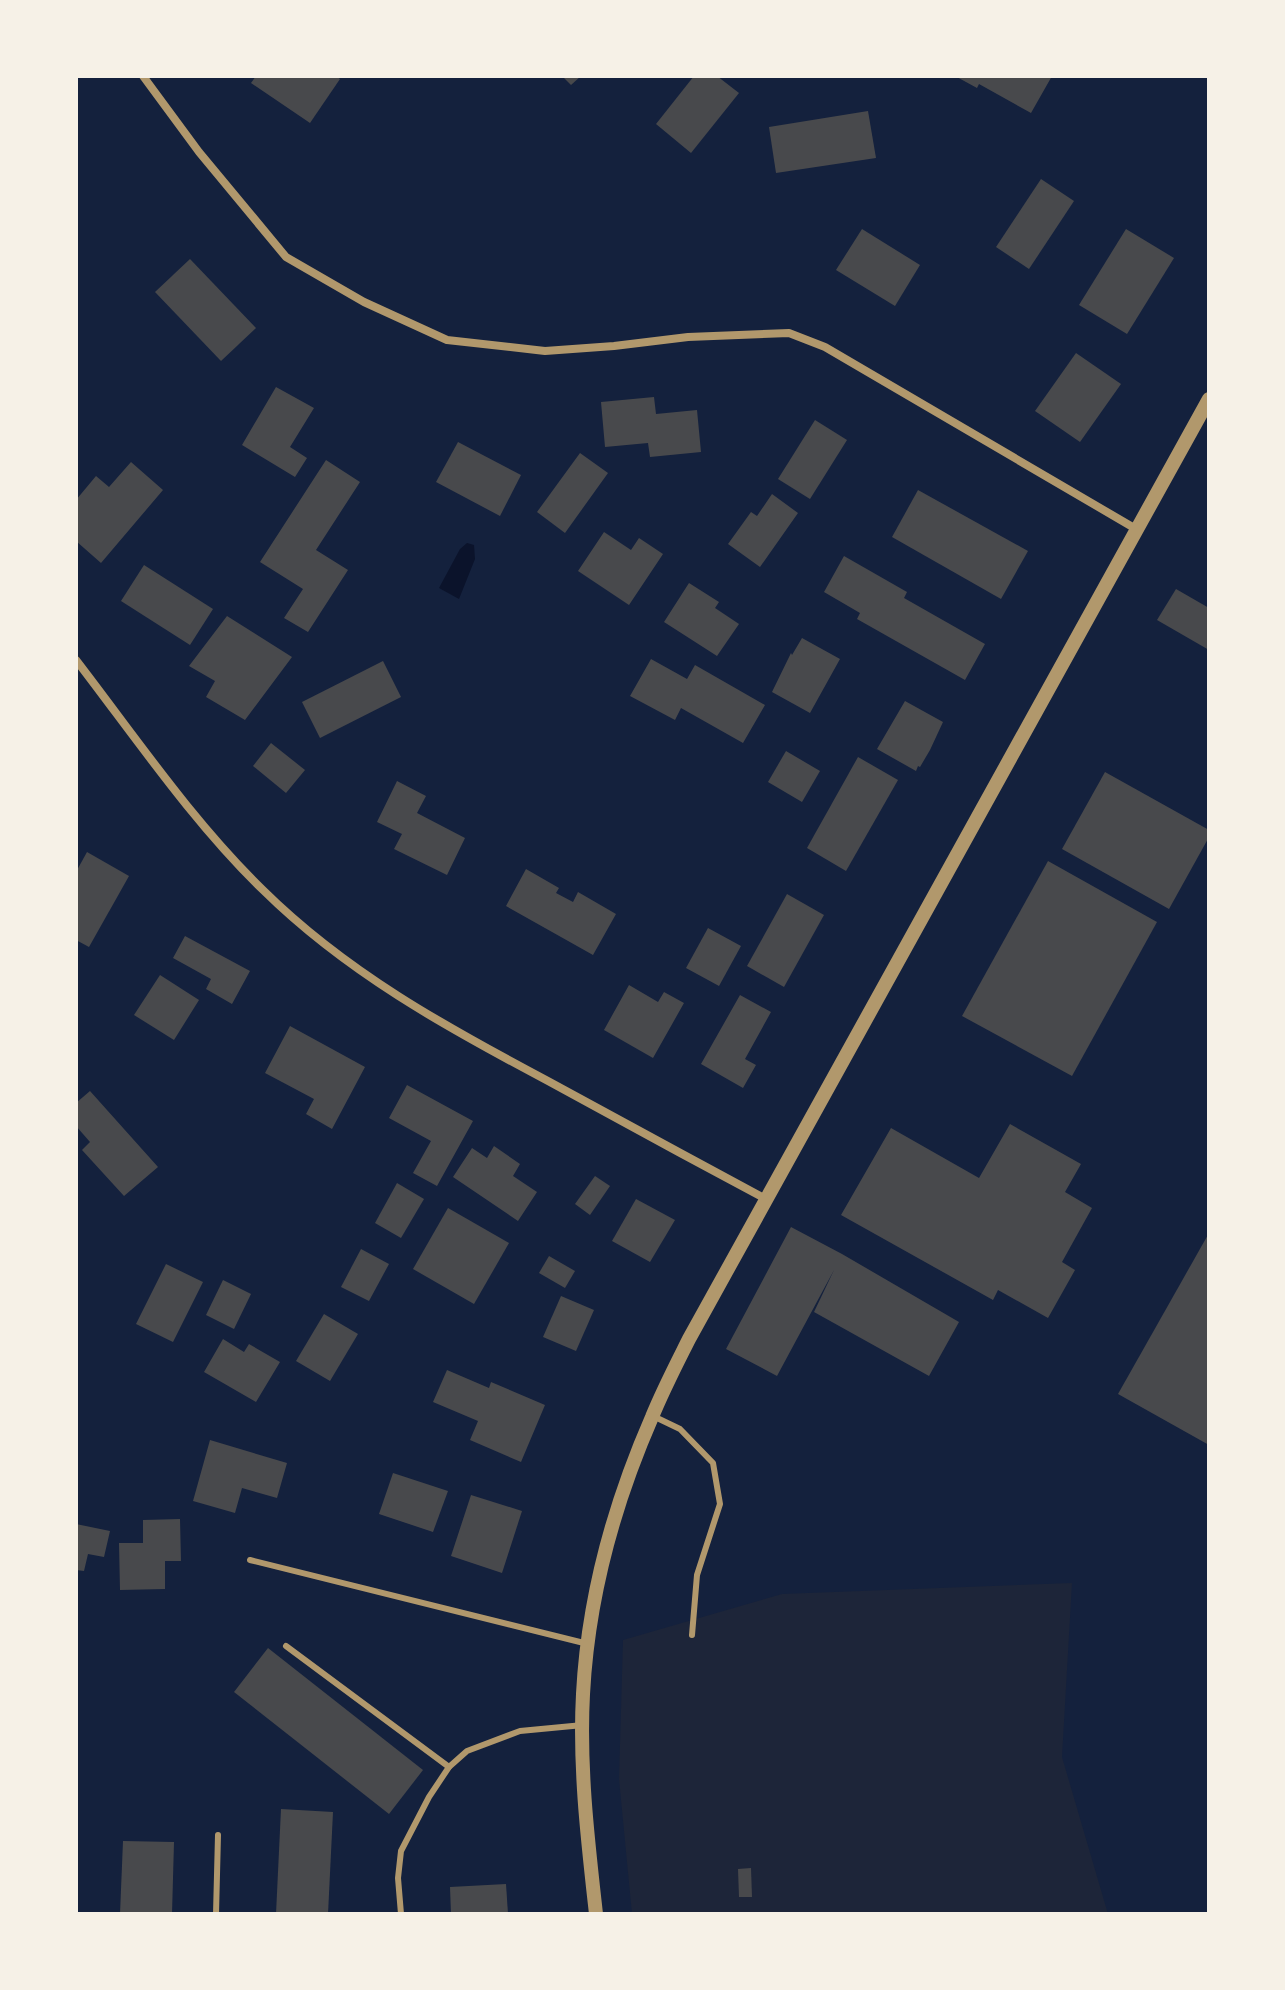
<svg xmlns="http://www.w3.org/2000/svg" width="1285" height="1990" viewBox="0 0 1285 1990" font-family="'Space Grotesk',sans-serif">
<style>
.green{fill:#1d2539}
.water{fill:#0b132b}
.building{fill:#48494c}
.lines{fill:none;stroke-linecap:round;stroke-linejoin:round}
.service{stroke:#b1986c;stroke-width:6}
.minor{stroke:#b1986c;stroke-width:8}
.tertiary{stroke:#b1986c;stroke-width:14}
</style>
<rect width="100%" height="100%" fill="#14213d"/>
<path class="green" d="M1072,1583L1062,1757L1108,1914H632L619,1779L623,1640L782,1594Z"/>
<path class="water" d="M467,543L474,545L475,559L459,599L439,588L460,549Z"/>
<g class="building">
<path d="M256,76H336L340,79L310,123L251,83Z"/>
<path d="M562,76H581L571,85Z"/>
<path d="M694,76H717L739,93L691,153L656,124Z"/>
<path d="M955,76H1052L1031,113L979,84L977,88Z"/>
<path d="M868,111L876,158L776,173L769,127Z"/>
<path d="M1041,179L1074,201L1029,269L996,247Z"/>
<path d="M862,229L920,265L895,306L836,270Z"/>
<path d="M1126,229L1174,258L1127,334L1079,305Z"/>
<path d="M190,259L256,328L221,361L155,292Z"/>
<path d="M1076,353L1121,384L1080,442L1035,411Z"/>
<path d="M276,387L314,408L290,447L307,458L295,477L242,445Z"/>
<path d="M654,397L656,414L697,410L701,452L650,457L648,443L605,447L601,402Z"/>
<path d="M815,420L847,440L810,499L778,479Z"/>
<path d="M458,442L521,475L500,516L436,482Z"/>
<path d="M580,453L608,473L565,533L537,512Z"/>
<path d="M326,460L360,482L316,550L348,570L308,632L284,618L303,589L260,562Z"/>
<path d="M131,462L163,490L101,563L76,541V500L96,476L109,487Z"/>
<path d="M918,490L1028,551L1001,599L892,537Z"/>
<path d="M772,494L798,513L760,567L728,544L751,512L757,516Z"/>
<path d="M604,532L631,550L639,538L663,554L629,605L578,571Z"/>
<path d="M844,556L907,592L904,598L985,644L965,680L857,619L860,613L824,592Z"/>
<path d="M144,565L213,609L190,645L121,601Z"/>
<path d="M689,583L719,602L715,608L739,624L717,656L664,622Z"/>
<path d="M1176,589L1209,608V650L1157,620Z"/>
<path d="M227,616L292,657L245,720L206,697L215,681L189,666Z"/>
<path d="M802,638L840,659L810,713L772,692L791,653L792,655Z"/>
<path d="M651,659L687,679L695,665L765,705L743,743L681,708L675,720L630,696Z"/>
<path d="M383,661L401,697L320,738L302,702Z"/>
<path d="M905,701L943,722L930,750L920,767L918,766L916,771L877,749Z"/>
<path d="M271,743L305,770L286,793L253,766Z"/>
<path d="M786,751L820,771L802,802L768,782Z"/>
<path d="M858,757L898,780L846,871L807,848Z"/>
<path d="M1105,772L1209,830V837L1169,909L1062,849Z"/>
<path d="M397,781L426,796L417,813L465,838L447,875L394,849L402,834L377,822Z"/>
<path d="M87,852L129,876L89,947L76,940V872Z"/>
<path d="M1048,861L1157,922L1072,1076L962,1016Z"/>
<path d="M526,869L559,888L556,893L573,902L578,892L616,914L593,955L506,906Z"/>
<path d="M787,894L824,915L784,987L747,966Z"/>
<path d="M708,928L741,946L719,986L686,968Z"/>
<path d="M185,936L250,971L232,1004L206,989L211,979L173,958Z"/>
<path d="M160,975L199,1000L174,1040L134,1015Z"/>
<path d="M629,985L658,1002L664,992L684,1003L653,1058L604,1030Z"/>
<path d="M740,995L771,1012L745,1059L756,1065L743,1088L701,1064Z"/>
<path d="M290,1026L365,1067L332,1129L306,1114L314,1099L265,1073Z"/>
<path d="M407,1085L473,1121L437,1186L413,1173L431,1141L389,1118Z"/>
<path d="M90,1091L158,1167L124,1196L82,1150L90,1142L76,1126V1103Z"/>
<path d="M1010,1124L1081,1164L1065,1192L1092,1208L1062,1262L1075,1270L1048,1318L998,1290L993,1300L841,1215L891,1128L979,1178Z"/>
<path d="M494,1146L520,1164L513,1176L537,1192L518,1221L453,1177L472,1148L487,1158Z"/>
<path d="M595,1176L610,1186L590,1215L575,1204Z"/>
<path d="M397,1183L424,1199L401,1238L375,1223Z"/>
<path d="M636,1199L675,1220L650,1262L612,1241Z"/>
<path d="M448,1208L509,1243L474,1304L413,1269Z"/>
<path d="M791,1227L842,1254L959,1322L929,1376L814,1312L834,1270L777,1376L726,1349Z"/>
<path d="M1209,1233V1445L1118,1394Z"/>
<path d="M361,1249L389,1264L369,1301L341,1287Z"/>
<path d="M549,1256L575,1271L565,1288L539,1273Z"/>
<path d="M166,1264L203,1282L173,1342L136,1324Z"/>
<path d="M223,1280L251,1294L234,1329L206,1315Z"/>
<path d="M561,1296L594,1310L576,1351L543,1337Z"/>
<path d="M324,1314L358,1334L330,1381L296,1361Z"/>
<path d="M223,1339L244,1352L249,1344L280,1362L256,1402L204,1372Z"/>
<path d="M447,1370L489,1388L491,1382L545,1405L521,1462L470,1440L478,1421L433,1402Z"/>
<path d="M210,1440L287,1463L277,1498L242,1488L235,1513L193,1501Z"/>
<path d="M393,1473L448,1491L433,1532L379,1514Z"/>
<path d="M471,1495L522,1511L502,1573L451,1556Z"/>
<path d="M180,1519L181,1561H165V1589L120,1590L119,1543H143V1520Z"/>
<path d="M76,1524L110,1531L104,1557L88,1554L84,1571L76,1570Z"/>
<path d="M268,1648L423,1770L389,1814L234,1692Z"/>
<path d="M281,1809L333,1812L328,1914H276Z"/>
<path d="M123,1841L174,1842L172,1914H120Z"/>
<path d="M751,1868L752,1897H739L738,1869Z"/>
<path d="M506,1884L508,1914H451L450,1887Z"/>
</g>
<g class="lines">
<g class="service">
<path d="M655,1417L680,1429L713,1463L720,1504L697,1575L692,1635"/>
<path d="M250,1560L588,1644"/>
<path d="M286,1646L449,1767"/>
<path d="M216,1914L218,1835"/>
<path d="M401,1914L398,1878L401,1851L429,1797L449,1767L467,1751L520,1731L583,1725"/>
</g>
<g class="minor">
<path d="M143,76L199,152L286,257L364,302L447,340L545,351L614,346L688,337L789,333L825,347L1136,529"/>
<path d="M76,660C136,738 193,822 263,890C346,972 446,1027 548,1081C621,1121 693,1160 766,1199"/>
</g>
<path class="tertiary" d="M596,1914C588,1842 579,1767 583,1694C588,1598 614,1504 652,1417C663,1390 676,1365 689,1339L1209,399"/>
</g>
<rect width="1285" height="1990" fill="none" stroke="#f6f1e7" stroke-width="156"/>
</svg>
